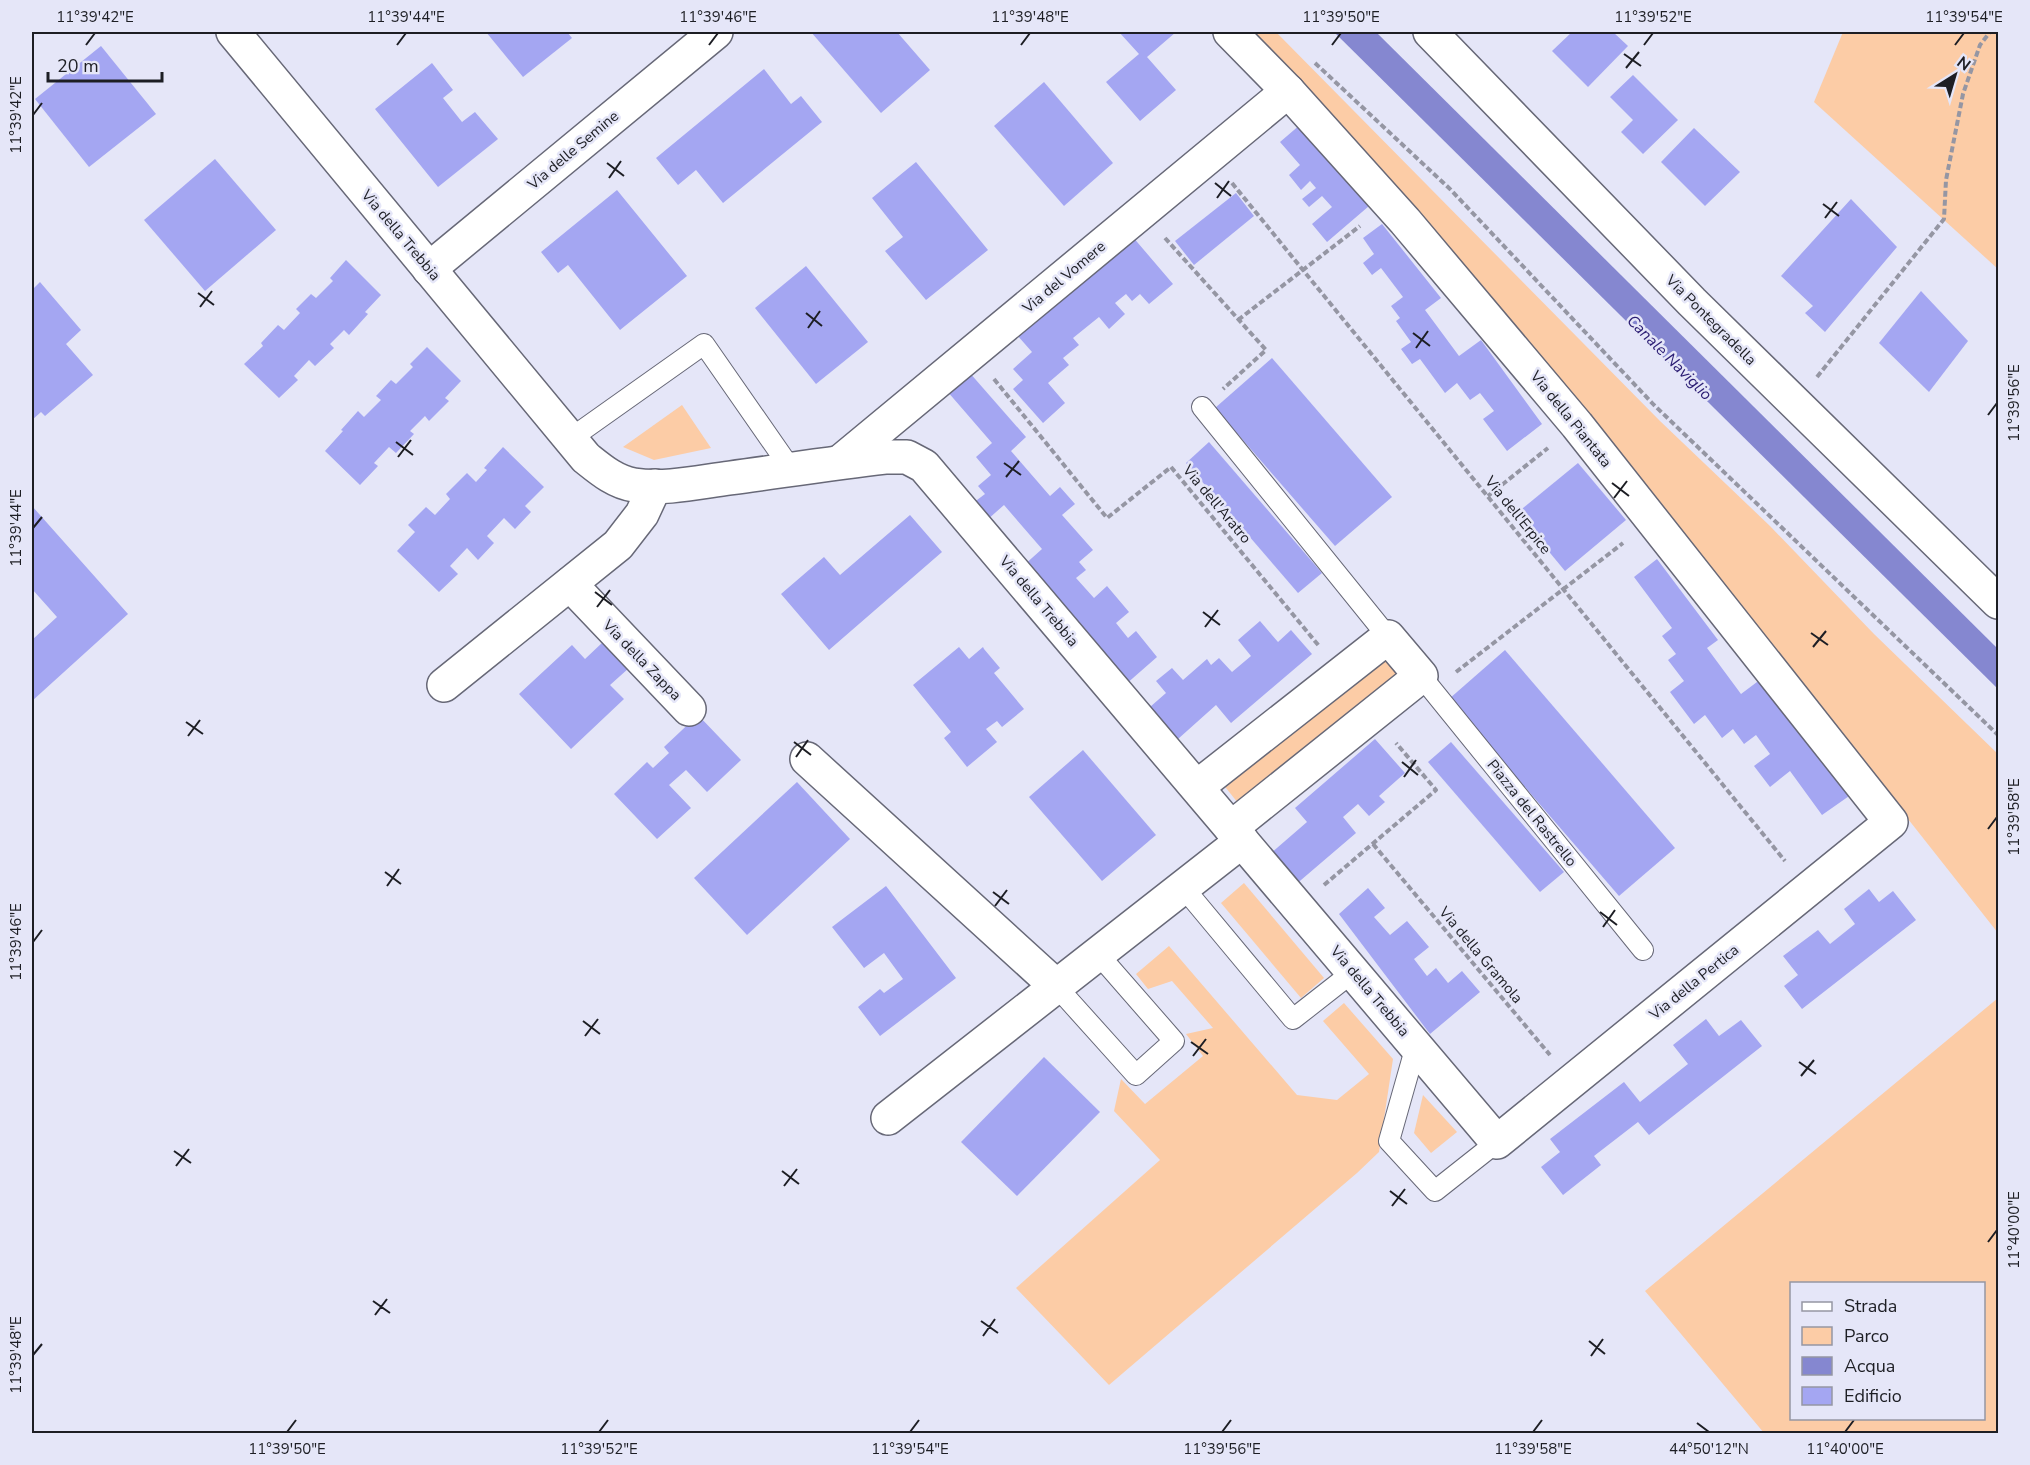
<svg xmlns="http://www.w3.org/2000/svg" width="2030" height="1465" viewBox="0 0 2030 1465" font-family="'Nunito Sans',sans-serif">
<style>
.green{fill:#fccca6;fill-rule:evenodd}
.water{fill:#8587d0}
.building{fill:#a4a6f2}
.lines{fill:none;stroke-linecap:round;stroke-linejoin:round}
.service-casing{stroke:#676877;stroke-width:22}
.minor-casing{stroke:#676877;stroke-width:36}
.tertiary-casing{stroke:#676877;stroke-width:36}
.path{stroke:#9596a3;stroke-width:4;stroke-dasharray:6 3;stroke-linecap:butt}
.service{stroke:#fff;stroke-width:20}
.minor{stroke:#fff;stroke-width:33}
.tertiary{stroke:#fff;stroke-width:33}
.ticks{fill:none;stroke:#1d1e24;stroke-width:2}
.labels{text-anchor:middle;stroke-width:5;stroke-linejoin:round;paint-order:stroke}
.street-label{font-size:15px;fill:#1d1e24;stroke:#e5e6f8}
.water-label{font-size:16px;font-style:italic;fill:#2b1d73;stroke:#e5e6f8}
.neatline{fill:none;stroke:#1d1e24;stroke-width:2}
.ticks-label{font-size:15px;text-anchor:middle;fill:#1d1e24}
</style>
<rect width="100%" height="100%" fill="#e5e6f8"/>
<g class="green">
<path d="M1249,32H1276L1660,421L1770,526L1874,634L1998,754V933L1717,577L1339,122Z"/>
<path d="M1843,32H1998V269L1814,102Z"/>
<path d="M682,405L711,448L654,460L623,447Z"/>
<path d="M1382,655L1402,680L1242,808L1222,783Z"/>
<path d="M1244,883L1324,978L1301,998L1221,903Z"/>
<path d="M1169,946L1297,1095L1337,1100L1369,1074L1323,1021L1344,1003L1393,1059L1379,1152L1357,1173L1109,1385L1016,1288L1160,1160L1114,1111L1121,1079L1145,1104L1203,1056L1186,1034L1213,1028L1172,981L1148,989L1136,974Z"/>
<path d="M1998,998V1433H1764L1645,1291ZM1792,1284H1984V1418H1792Z"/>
<path d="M1423,1095L1457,1132L1431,1153L1414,1133Z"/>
</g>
<path class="water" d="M1334,32H1376L1998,649V689Z"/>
<g class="building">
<path d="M486,32H567L572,38L523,77Z"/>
<path d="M811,32H897L930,70L881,113Z"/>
<path d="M1119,32H1176L1147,57L1176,90L1140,121L1106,82L1139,54Z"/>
<path d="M1572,32H1613L1628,46L1588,87L1552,51Z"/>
<path d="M101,46L156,114L89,167L35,99Z"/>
<path d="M432,63L453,90L443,98L462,122L475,112L498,139L438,187L375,109Z"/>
<path d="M764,69L791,104L801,96L822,122L723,203L696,170L678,185L656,158Z"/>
<path d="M1633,75L1678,120L1643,154L1621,132L1633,120L1610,97Z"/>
<path d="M1044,82L1113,163L1064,206L994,126Z"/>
<path d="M1301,124L1369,206L1327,242L1312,224L1332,207L1322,196L1309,207L1302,199L1316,188L1310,181L1301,190L1289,175L1300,165L1280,142Z"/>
<path d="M1694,128L1740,172L1705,206L1661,162Z"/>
<path d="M215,159L276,230L205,291L144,220Z"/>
<path d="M916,162L988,250L926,300L885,251L903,237L872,198Z"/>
<path d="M617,190L687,276L620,330L568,265L558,273L541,252Z"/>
<path d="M1236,193L1254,216L1194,265L1175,241Z"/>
<path d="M1851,199L1897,247L1825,332L1805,313L1813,306L1781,276Z"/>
<path d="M1382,224L1441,298L1425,310L1459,356L1481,340L1542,424L1507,451L1483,419L1494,411L1480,393L1470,400L1457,383L1445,393L1420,359L1412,364L1401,349L1411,342L1396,321L1400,318L1391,306L1403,297L1381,268L1372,275L1363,263L1374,254L1363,238Z"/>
<path d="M1132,236L1173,284L1149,304L1140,294L1132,301L1126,294L1115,303L1125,314L1109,329L1099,317L1073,338L1079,345L1063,358L1069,365L1048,383L1065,403L1043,423L1013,389L1023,380L1013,369L1032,352L1017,335Z"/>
<path d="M346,260L381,295L365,312L368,314L349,335L344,330L330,344L334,348L315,366L309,360L294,376L298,380L279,398L244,364L263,346L261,343L278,325L284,330L300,313L296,309L311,294L316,298L333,281L330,278Z"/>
<path d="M806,266L868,342L816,384L755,308Z"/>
<path d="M40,282L81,330L66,344L93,375L45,416L41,412L32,420V290Z"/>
<path d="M1921,291L1968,341L1929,392L1879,343Z"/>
<path d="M427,347L461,381L445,398L449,401L429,421L425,416L410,431L414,434L396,453L389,447L374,463L378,466L360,485L325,451L343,431L341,430L358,411L364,417L381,400L376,396L391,380L396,384L413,367L410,364Z"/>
<path d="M1272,358L1392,497L1335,546L1215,408Z"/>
<path d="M969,372L1026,437L1011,451L1050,496L1060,487L1075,504L1062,515L1093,550L1079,562L1086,570L1076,578L1094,598L1107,586L1129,612L1116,623L1128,638L1136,631L1157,657L1125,685L1023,566L1042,549L1004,505L987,520L973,503L985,494L978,486L991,475L976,457L992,443L947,391Z"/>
<path d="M1209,442L1322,573L1298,593L1186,463Z"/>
<path d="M503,447L544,487L525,506L531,512L515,529L504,518L487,536L494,543L478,560L467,548L450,566L458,574L439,592L397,551L415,532L408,525L426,507L435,515L450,499L446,494L467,473L476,482L487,470L484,468Z"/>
<path d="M1578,463L1626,520L1565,571L1517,513Z"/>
<path d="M32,506L128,614L32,701V640L57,617L32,589Z"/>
<path d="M910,515L942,552L829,650L781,594L824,557L840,575Z"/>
<path d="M1657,559L1718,640L1707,648L1741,694L1765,676L1852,794L1822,815L1790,771L1770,787L1754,766L1770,754L1756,735L1744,744L1733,729L1722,738L1705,715L1694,724L1670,692L1684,681L1668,660L1676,654L1662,636L1672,628L1634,577Z"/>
<path d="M1260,621L1278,642L1291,630L1312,654L1231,723L1216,705L1178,739L1150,707L1166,693L1156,681L1172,668L1183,680L1207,659L1211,665L1219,658L1232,672L1251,656L1238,640Z"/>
<path d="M603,642L629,668L610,685L624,699L571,749L519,694L572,645L585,659Z"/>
<path d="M959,647L969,659L983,647L984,649L1000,668L994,673L1024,709L1002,727L997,721L986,729L997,742L967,767L944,738L951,732L913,685Z"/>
<path d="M1505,650L1675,848L1619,896L1449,699Z"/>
<path d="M698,715L741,760L707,792L686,770L669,785L691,808L657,839L614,794L647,762L653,768L669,753L664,747Z"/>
<path d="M1375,739L1405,773L1379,796L1385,802L1369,816L1358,804L1343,817L1356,833L1294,886L1270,854L1307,822L1295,808Z"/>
<path d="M1451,742L1564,872L1540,892L1428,762Z"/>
<path d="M1083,750L1156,835L1102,881L1029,797Z"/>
<path d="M797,782L850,839L747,935L694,878Z"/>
<path d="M886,886L956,978L880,1036L858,1007L880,989L884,993L903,979L884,953L864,968L832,927Z"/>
<path d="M1368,888L1385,908L1374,917L1390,935L1407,921L1429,947L1414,959L1427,976L1436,968L1448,983L1462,971L1480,992L1430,1034L1339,914Z"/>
<path d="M1869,889L1879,902L1893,891L1916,920L1802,1009L1784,986L1798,975L1783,956L1818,930L1830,944L1855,924L1844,909Z"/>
<path d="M1706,1019L1719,1036L1741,1020L1762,1046L1649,1135L1638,1122L1594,1156L1601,1165L1563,1195L1541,1167L1560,1152L1550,1139L1624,1082L1640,1102L1688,1064L1673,1045Z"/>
<path d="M1044,1057L1100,1112L1017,1196L961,1142Z"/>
</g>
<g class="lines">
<defs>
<g id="service">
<path d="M1202,407L1388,637"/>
<path d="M570,439L704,344L791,469"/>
<path d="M1421,676L1643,950"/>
<path d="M1183,887L1293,1019L1353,972"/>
<path d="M1056,986L1136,1075L1174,1041L1098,954"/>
<path d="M1416,1046L1389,1141L1435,1191L1497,1142"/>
</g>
<g id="minor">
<path d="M233,32L586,458C601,470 615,482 634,485C665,490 699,482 730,478C782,471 833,463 885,457H907L924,466L1497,1142L1891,822L1577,425L1405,221L1288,91L1230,32"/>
<path d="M429,269L716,32"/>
<path d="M840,462L1288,91"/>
<path d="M570,584L689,709"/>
<path d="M444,685L618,545L642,514L655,486"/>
<path d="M807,759L1056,986"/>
<path d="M1197,787L1388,637L1421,676L1231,828"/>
<path d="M888,1118L1242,841"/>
</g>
<path id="tertiary" d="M1430,32L1692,302L1998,602"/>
</defs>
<use href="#service" class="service-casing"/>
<use href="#minor" class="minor-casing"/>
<use href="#tertiary" class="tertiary-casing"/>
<g class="path">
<path d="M1315,63L1450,189L1654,405L1998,735"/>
<path d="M1232,183L1785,861"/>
<path d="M1165,238L1266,350L1223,389"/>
<path d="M1238,320L1360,226"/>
<path d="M1817,377L1944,219L1946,180L1963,94L1980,45L1990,32"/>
<path d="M994,379L1107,518L1171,467L1319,646"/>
<path d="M1488,496L1548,448"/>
<path d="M1456,672L1623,543"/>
<path d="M1373,844L1550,1055"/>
<path d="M1324,885L1436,790L1396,743"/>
</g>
<use href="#service" class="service"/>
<use href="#minor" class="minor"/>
<use href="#tertiary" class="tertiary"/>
</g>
<path class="ticks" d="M86,45L95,33M397,45L406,33M709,45L718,33M1021,45L1030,33M1332,45L1341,33M1644,45L1653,33M1955,45L1964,33M1624,54L1641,66M1626,68L1639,52M33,115L42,103M607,163L624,176M609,178L621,161M1215,183L1231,196M1217,198L1229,181M1823,204L1839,216M1825,218L1837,202M198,293L214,305M200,307L212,291M806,313L822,326M808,328L820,311M1413,333L1430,346M1416,348L1428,331M1988,415L1997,403M396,442L413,455M398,457L411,440M1004,463L1021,475M1006,477L1019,461M1612,483L1629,496M1614,498L1627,481M33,528L42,517M595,592L612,605M597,607L610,590M1203,612L1220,625M1205,627L1218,610M1811,633L1828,645M1813,647L1826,631M186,722L203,734M188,736L200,720M794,742L811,755M796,757L808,740M1402,762L1418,775M1404,777L1416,760M1988,829L1997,817M385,872L401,884M387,886L399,869M993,892L1009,904M995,906L1007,890M1600,912L1617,925M1603,927L1615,910M33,942L42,930M583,1021L600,1034M585,1036L598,1019M1191,1042L1208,1054M1193,1056L1206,1039M1799,1062L1816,1074M1801,1076L1814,1060M174,1151L191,1163M176,1166L189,1149M782,1171L799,1184M784,1186L797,1169M1390,1191L1407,1204M1392,1206L1405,1189M1988,1242L1997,1230M373,1301L390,1313M375,1315L387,1299M981,1321L998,1333M983,1336L995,1319M1589,1341L1605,1354M33,1355L42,1344M1591,1356L1603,1339M1697,1423L1709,1432M287,1432L296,1420M599,1432L608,1420M910,1432L919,1420M1222,1432L1231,1420M1533,1432L1542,1420M1845,1432L1854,1420"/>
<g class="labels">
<g class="street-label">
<text transform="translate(573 150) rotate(-40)" y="5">Via delle Semine</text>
<text transform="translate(401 235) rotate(50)" y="5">Via della Trebbia</text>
<text transform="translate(1064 277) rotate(-40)" y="5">Via del Vomere</text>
<text transform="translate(1711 320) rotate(45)" y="5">Via Pontegradella</text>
<text transform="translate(1571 419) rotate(51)" y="5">Via della Piantata</text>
<text transform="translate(1217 504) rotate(50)" y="5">Via dell'Aratro</text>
<text transform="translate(1518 515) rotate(51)" y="5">Via dell'Erpice</text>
<text transform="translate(1039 601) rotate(50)" y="5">Via della Trebbia</text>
<text transform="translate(642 660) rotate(46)" y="5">Via della Zappa</text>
<text transform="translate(1532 813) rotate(51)" y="5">Piazza del Rastrello</text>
<text transform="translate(1481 955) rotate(50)" y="5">Via della Gramola</text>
<text transform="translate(1694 982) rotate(-39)" y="5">Via della Pertica</text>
<text transform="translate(1370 991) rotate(50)" y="5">Via della Trebbia</text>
</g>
<g class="water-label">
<text transform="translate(1670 357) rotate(45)" y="6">Canale Naviglio</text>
</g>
</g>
<rect width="2030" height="1465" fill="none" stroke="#e5e6f8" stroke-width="66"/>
<rect x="1790" y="1282" width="195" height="138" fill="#e5e6f8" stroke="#9596a3" stroke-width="1.5"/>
<rect x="1802" y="1302" width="30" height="9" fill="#ffffff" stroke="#9596a3" stroke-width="1.5"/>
<text x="1844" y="1312" font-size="18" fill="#1d1e24">Strada</text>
<rect x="1802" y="1327" width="30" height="18" fill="#fccca6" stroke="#9596a3" stroke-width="1.5"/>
<text x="1844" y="1342" font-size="18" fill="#1d1e24">Parco</text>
<rect x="1802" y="1357" width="30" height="18" fill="#8587d0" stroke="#9596a3" stroke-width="1.5"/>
<text x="1844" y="1372" font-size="18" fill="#1d1e24">Acqua</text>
<rect x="1802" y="1387" width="30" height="18" fill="#a4a6f2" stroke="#9596a3" stroke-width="1.5"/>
<text x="1844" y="1402" font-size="18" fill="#1d1e24">Edificio</text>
<g transform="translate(1955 75) rotate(37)" stroke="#e5e6f8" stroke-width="4.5" paint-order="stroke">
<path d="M0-4.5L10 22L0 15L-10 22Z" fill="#1d1e24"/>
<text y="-9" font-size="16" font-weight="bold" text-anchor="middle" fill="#1d1e24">N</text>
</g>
<path d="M48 72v9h114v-9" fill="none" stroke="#1d1e24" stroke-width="3"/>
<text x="57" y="72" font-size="18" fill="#1d1e24" stroke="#e5e6f8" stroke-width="4.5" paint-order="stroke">20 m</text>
<rect x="33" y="33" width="1964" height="1399" class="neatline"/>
<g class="ticks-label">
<text x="95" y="22">11°39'42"E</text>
<text x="406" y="22">11°39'44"E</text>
<text x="718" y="22">11°39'46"E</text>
<text x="1030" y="22">11°39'48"E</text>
<text x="1341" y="22">11°39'50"E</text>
<text x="1653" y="22">11°39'52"E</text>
<text x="1964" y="22">11°39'54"E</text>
<text transform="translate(16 115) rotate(-90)" y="5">11°39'42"E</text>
<text transform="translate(2014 403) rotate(-90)" y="5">11°39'56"E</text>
<text transform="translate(16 528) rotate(-90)" y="5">11°39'44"E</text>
<text transform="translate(2014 817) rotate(-90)" y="5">11°39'58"E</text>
<text transform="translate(16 942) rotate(-90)" y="5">11°39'46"E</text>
<text transform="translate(2014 1230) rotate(-90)" y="5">11°40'00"E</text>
<text transform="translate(16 1355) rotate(-90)" y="5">11°39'48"E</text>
<text x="287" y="1454">11°39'50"E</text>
<text x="599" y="1454">11°39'52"E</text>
<text x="910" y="1454">11°39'54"E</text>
<text x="1222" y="1454">11°39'56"E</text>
<text x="1533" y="1454">11°39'58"E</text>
<text x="1709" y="1454">44°50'12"N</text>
<text x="1845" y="1454">11°40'00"E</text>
</g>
</svg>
